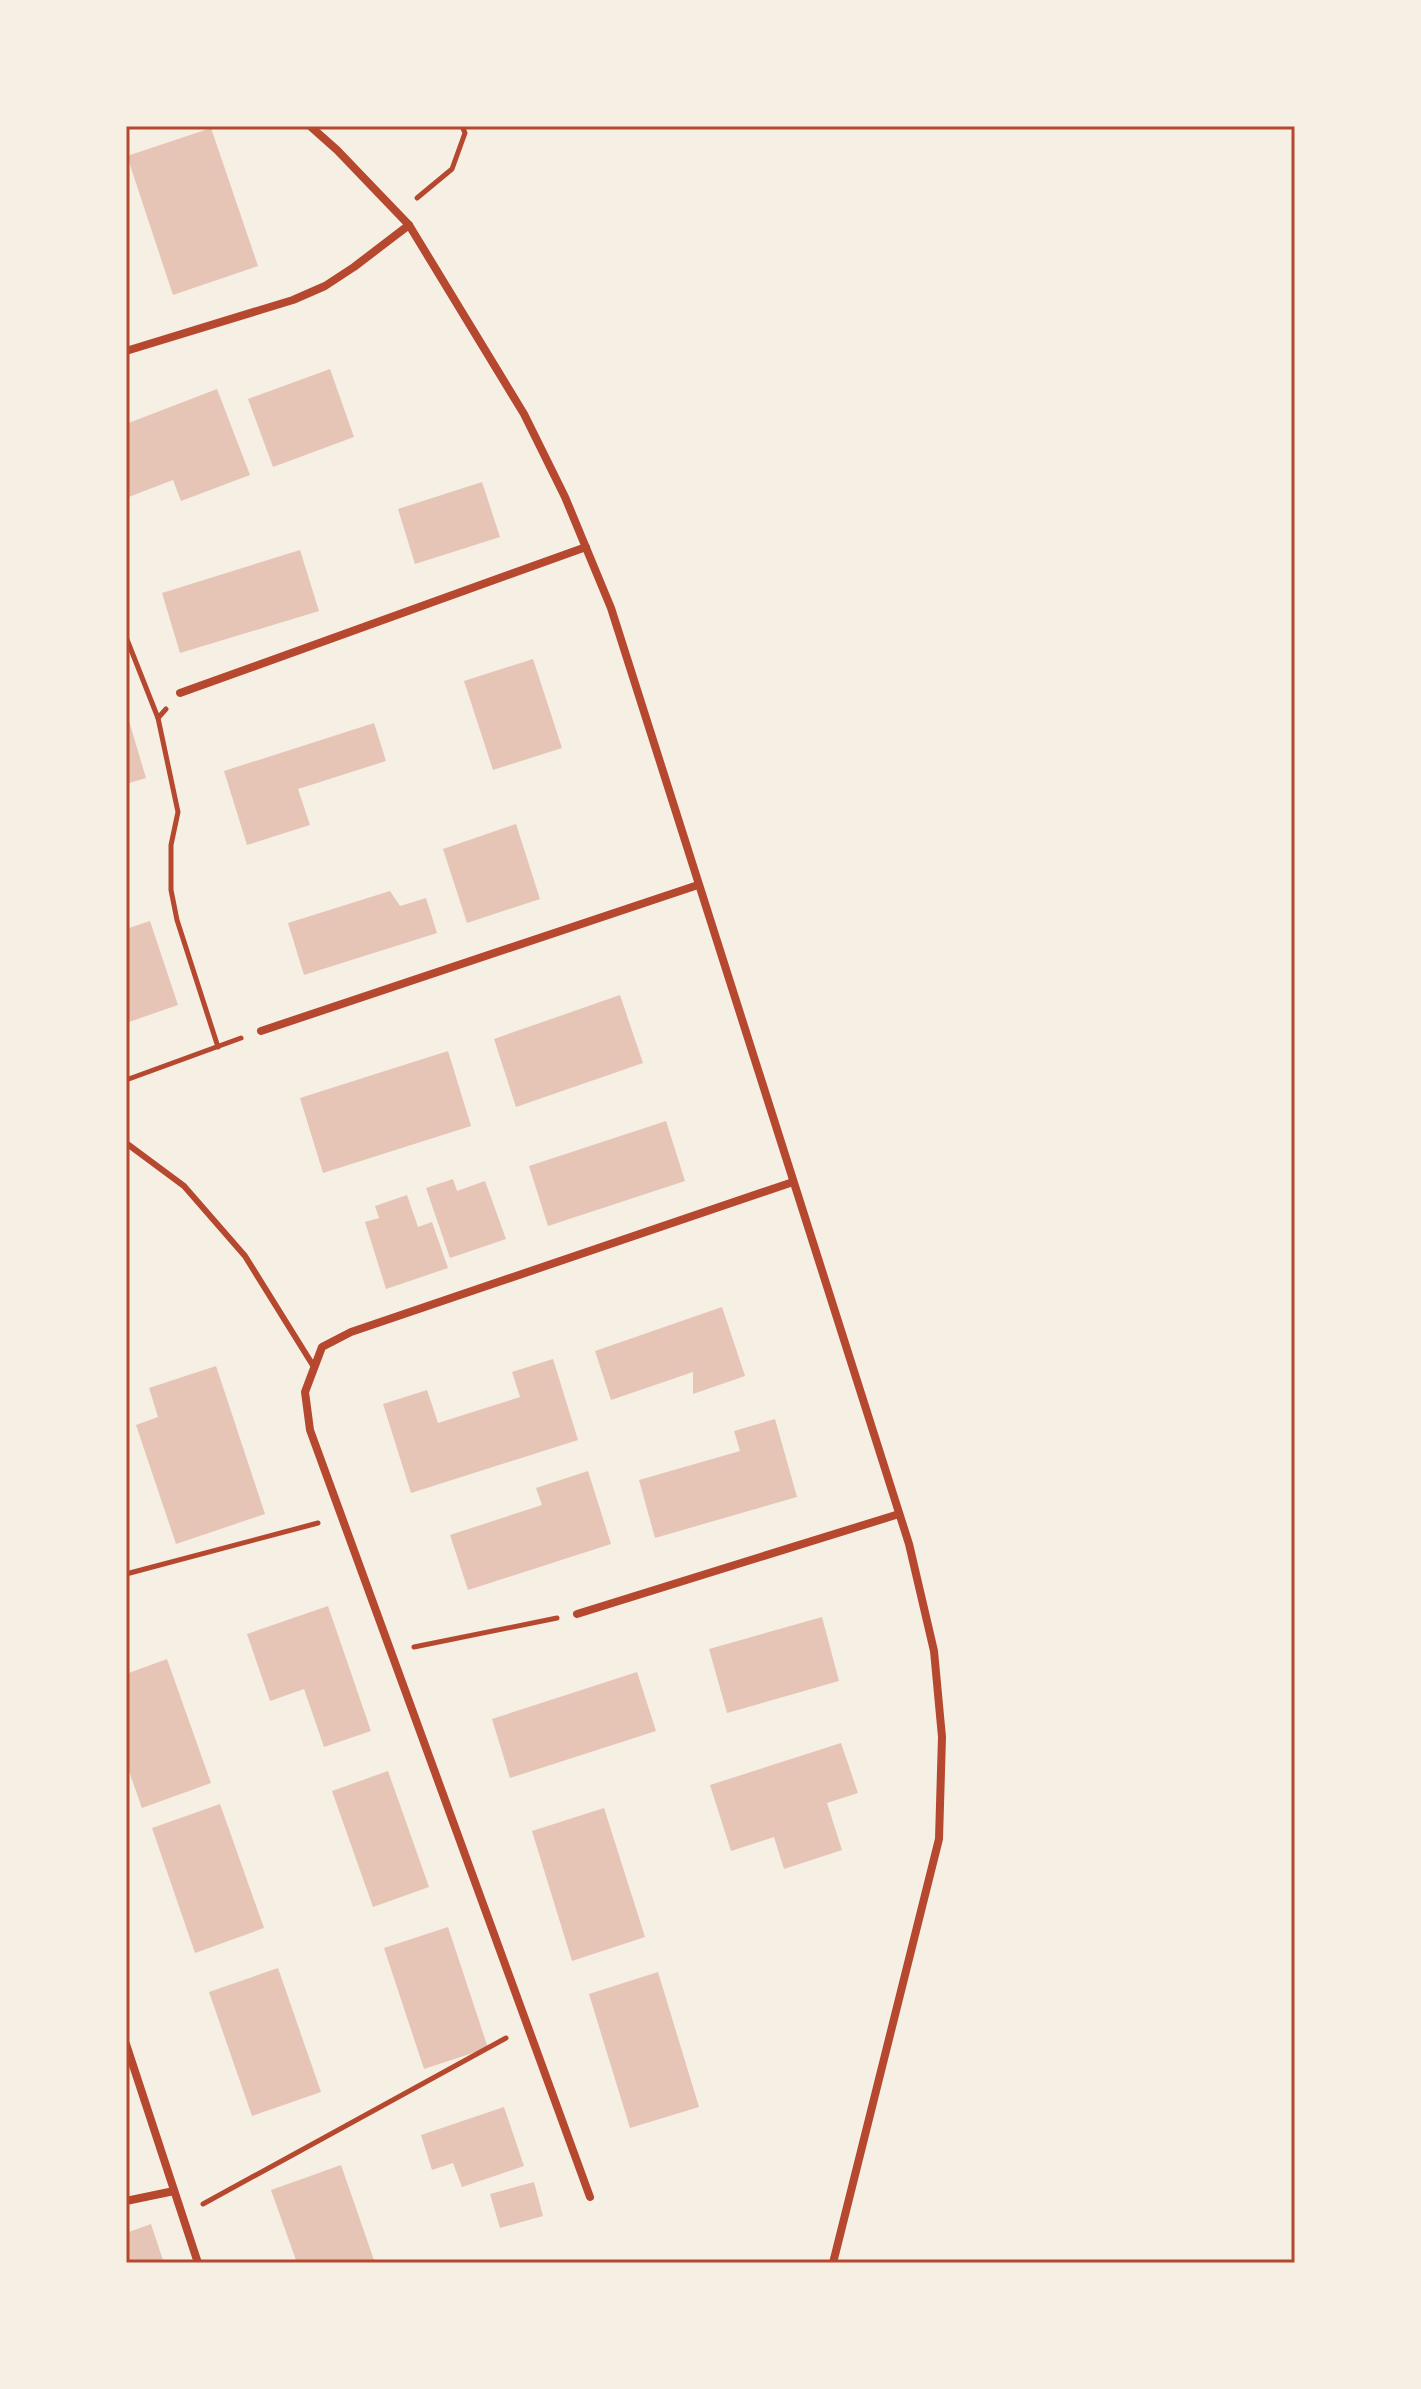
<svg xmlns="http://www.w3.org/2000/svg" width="1421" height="2389" viewBox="0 0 1421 2389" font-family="'DejaVu Sans',sans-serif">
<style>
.building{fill:#e6c5b7}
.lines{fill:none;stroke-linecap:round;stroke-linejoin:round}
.path{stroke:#b5482f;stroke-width:5}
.service{stroke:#b5482f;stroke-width:6}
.minor{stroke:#b5482f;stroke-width:8}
.neatline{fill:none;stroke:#b5482f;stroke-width:3}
</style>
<rect width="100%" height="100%" fill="#f6efe4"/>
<g class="building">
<path d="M211,128L258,266L173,295L127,156Z"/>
<path d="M330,369L354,437L273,467L248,399Z"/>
<path d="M217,389L250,475L181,501L173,480L126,498V424Z"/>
<path d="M482,482L500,537L415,564L398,509Z"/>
<path d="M300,550L319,611L180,653L162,593Z"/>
<path d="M533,659L562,748L493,770L464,681Z"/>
<path d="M126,711L146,778L126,784Z"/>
<path d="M374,723L386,761L298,789L310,825L247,845L224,771Z"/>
<path d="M516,824L540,899L467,923L443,849Z"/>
<path d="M390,891L400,906L426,898L437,933L304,975L288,923Z"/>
<path d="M150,921L178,1005L126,1023V929Z"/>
<path d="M620,995L643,1063L516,1107L494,1039Z"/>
<path d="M448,1051L471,1126L323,1173L300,1098Z"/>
<path d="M666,1121L685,1181L548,1226L529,1166Z"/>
<path d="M453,1179L457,1191L485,1181L506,1239L450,1258L426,1188Z"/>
<path d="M407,1195L418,1227L432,1222L448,1268L386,1289L365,1222L379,1218L375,1206Z"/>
<path d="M722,1307L745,1376L693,1394V1372L611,1400L595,1351Z"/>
<path d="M553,1359L578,1440L411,1493L383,1404L427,1390L438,1423L520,1397L512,1372Z"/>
<path d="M216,1366L265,1514L176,1544L136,1425L158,1417L149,1388Z"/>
<path d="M775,1419L797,1497L655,1538L639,1480L740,1451L734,1431Z"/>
<path d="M588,1471L611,1544L468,1590L450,1535L542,1505L536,1488Z"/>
<path d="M328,1606L371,1731L324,1747L304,1689L270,1701L247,1634Z"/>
<path d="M822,1617L839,1681L727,1713L709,1649Z"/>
<path d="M167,1659L211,1783L142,1808L126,1763V1674Z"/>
<path d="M637,1672L656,1731L510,1778L492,1719Z"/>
<path d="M841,1743L858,1793L827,1803L842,1850L784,1869L774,1837L731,1851L710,1785Z"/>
<path d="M388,1771L429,1887L373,1907L332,1791Z"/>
<path d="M220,1804L264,1928L195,1953L152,1828Z"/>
<path d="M604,1808L645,1937L572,1961L532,1831Z"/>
<path d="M448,1927L488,2048L424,2069L384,1948Z"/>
<path d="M278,1968L321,2092L252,2116L209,1992Z"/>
<path d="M658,1972L699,2107L630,2128L589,1994Z"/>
<path d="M504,2107L524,2166L462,2187L453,2163L432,2170L421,2135Z"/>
<path d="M341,2165L375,2263H297L271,2190Z"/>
<path d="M534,2182L543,2216L500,2228L490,2194Z"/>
<path d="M151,2224L164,2263H126V2233Z"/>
</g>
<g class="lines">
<g class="path">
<path d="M417,198L452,169L465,133L462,126"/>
<path d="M126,637L158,718"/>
<path d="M166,709L158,718L178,812L171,845V890L177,920L218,1047"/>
<path d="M126,1080L241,1038"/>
<path d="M126,1574L318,1523"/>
<path d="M414,1647L557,1618"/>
<path d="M203,2204L506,2038"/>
</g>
<path class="service" d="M126,1143L184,1186L245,1256L314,1367"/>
<g class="minor">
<path d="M310,126L337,150L409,225L524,414L565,497L611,608L909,1544L934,1651L942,1737L939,1839L833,2263"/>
<path d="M126,351L293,300L325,286L354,267L409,225"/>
<path d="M180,693L586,547"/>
<path d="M261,1031L698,885"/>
<path d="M577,1614L899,1514"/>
<path d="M126,2044L198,2263"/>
<path d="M590,2197L310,1430L305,1392L322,1347L351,1332L793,1182"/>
<path d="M126,2201L174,2191"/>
</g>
</g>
<rect width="1421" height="2389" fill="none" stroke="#f6efe4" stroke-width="256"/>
<rect x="128" y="128" width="1165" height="2133" class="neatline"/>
</svg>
